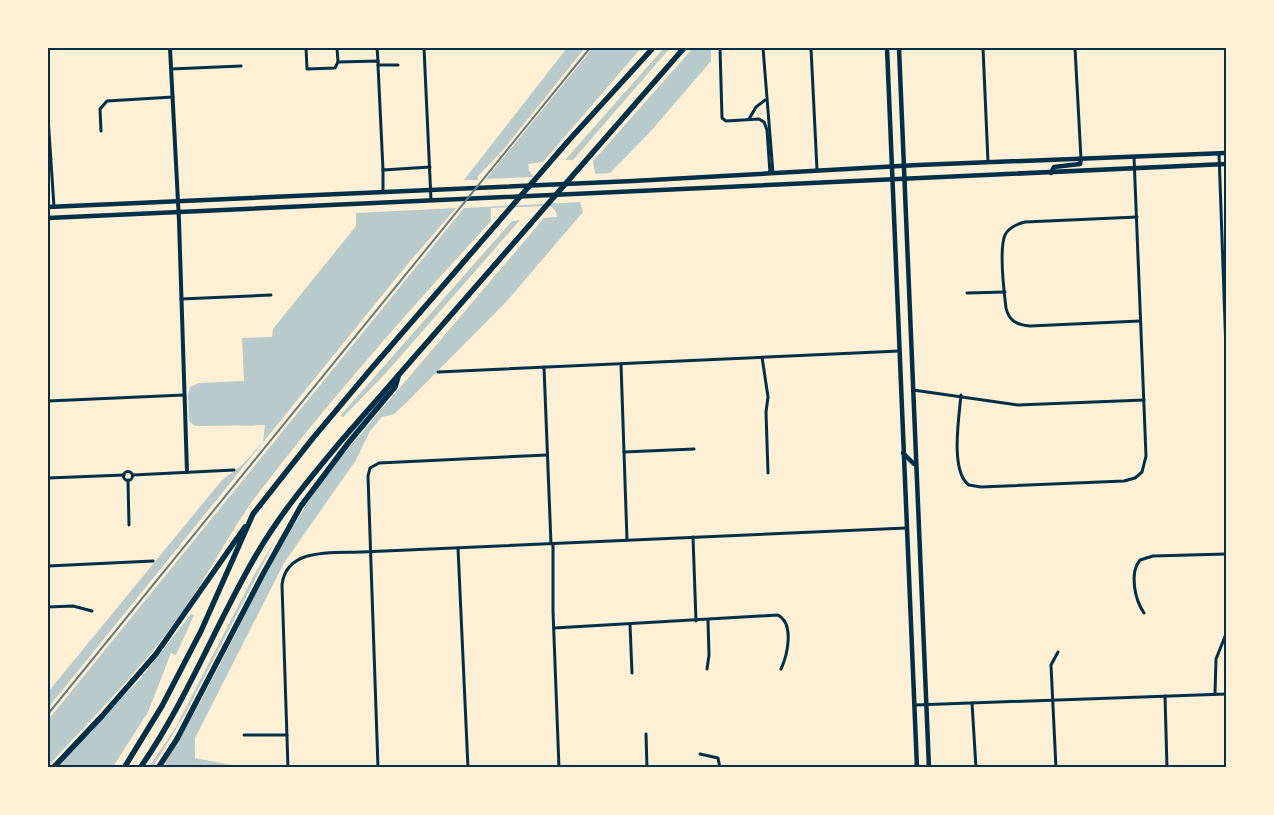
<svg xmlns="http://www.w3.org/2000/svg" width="1274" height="815" viewBox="0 0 1274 815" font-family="Jost,sans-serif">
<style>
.green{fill:#b9caca}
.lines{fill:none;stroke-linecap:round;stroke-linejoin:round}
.minor{stroke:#003049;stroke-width:3}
.tertiary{stroke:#003049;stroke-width:4}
.secondary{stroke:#003049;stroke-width:4.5}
.motorway{stroke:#003049;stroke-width:5.5}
.rail{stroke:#657d81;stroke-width:2}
.neatline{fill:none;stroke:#003049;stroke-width:2}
</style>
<rect width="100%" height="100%" fill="#fdf0d5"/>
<g class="green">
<path d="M567,48H585L503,150L478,176V180H464Z"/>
<path d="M593,48H641L543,162L528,164L529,170L533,177L486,179Z"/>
<path d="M664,48H670L573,160H565Z"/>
<path d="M693,48H711V61L651,131L610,173L595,174L593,161Z"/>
<path d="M580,202L583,212L506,302L406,403L394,414L382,417L370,431L356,460L284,563L195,738V758L242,767H162C224,671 263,561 331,469L544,218L557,217L556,212L551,206L491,208V221C411,308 332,397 260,491C230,530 209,575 180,615C141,670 93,717 48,766V720L464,208Z"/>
<path d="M456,208L401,272L48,708V692L222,480L241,466L263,442L265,425L195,426L189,421L188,395L190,387L199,383L244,381L242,338L272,337L273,329L356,226V213Z"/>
<path d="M520,220L385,374L343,417L340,416L512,221Z"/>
<path d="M276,539L185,714L153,767H149L176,727L254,575Z"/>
<path d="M191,614L194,615L176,655L171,653L148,712L113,767H57L140,679Z"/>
</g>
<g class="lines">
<g class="minor">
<path d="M306,48L307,69L335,68L338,62L378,61V65"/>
<path d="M337,48L338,62"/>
<path d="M377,48L378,61"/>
<path d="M424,48L431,200"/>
<path d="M720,48L722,118L726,121L759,119L764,122L767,130L770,173"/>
<path d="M763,48L773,173"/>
<path d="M811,48L817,170"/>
<path d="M983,48L988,162"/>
<path d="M1075,48L1081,159"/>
<path d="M171,69L241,66"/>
<path d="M48,117L54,207"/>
<path d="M749,119L756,107L765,100"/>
<path d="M101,131L100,109L107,101L173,97"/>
<path d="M1219,153L1226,351"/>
<path d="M383,170L378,65H398"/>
<path d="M383,192V170L430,167"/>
<path d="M1137,217L1025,222C1017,224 1009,227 1005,235C999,249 1004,292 1006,308C1009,321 1017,325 1030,326L1140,321"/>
<path d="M967,293L1005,292"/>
<path d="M181,299L271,295"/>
<path d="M762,357L768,397L766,412L768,473"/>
<path d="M621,364L627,540"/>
<path d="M544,367L551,544"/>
<path d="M438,372L899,351"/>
<path d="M913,390L1018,405L1144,400"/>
<path d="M961,395C959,417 950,472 969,485L981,487L1124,481L1135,478L1142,472L1146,456L1134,157"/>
<path d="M48,401L184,395"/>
<path d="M624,452L694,449"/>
<circle cx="128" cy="476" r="4.5"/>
<path d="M133,475L234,470"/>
<path d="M48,478L124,475"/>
<path d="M128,480L129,525"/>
<path d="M693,537L696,621"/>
<path d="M553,544V611L559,768"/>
<path d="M458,548L468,768"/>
<path d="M48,566L153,561"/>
<path d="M48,607L73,606L92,611"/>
<path d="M1144,613C1135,600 1129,573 1140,560L1153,556L1226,554"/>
<path d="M630,625L632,673"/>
<path d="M554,628L778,615C795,624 787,656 781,669"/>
<path d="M707,669L709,655L708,621"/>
<path d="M1215,694L1216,659L1226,634"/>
<path d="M1165,696L1167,768"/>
<path d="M972,703L976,768"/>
<path d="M915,705L1226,694"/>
<path d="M646,734L647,768"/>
<path d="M244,735H287"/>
<path d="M700,754L718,758L720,768"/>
<path d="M288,768L282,585C286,547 334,553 362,552L906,528"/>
<path d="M378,768L368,476L370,468L379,463L547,455"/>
<path d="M1056,768L1051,665L1058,652"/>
</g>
<path class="tertiary" d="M170,48L179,221L187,472"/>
<g class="secondary">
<path d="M887,48L917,768"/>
<path d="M899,48L929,768"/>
<path d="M1051,173L1054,167L1080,164L1081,159"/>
<path d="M48,207L633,181L918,165L1226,153"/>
<path d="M48,218L1226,164"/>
<path d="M903,453L914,464"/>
</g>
<g class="motorway">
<path d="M53,768L102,716L156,654L245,527"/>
<path d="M124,768L162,706L201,631L253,514L313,438L371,369L570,139L653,48"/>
<path d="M140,768C186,702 215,626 255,557C279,515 310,478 341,441L684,48"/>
<path d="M158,768L177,739L263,574L301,506L349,442L395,387L398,377"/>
</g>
<path class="rail" d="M48,714L590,48"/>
</g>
<rect width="1274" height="815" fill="none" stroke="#fdf0d5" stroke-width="98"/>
<rect x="49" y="49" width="1176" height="717" class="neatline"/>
</svg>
